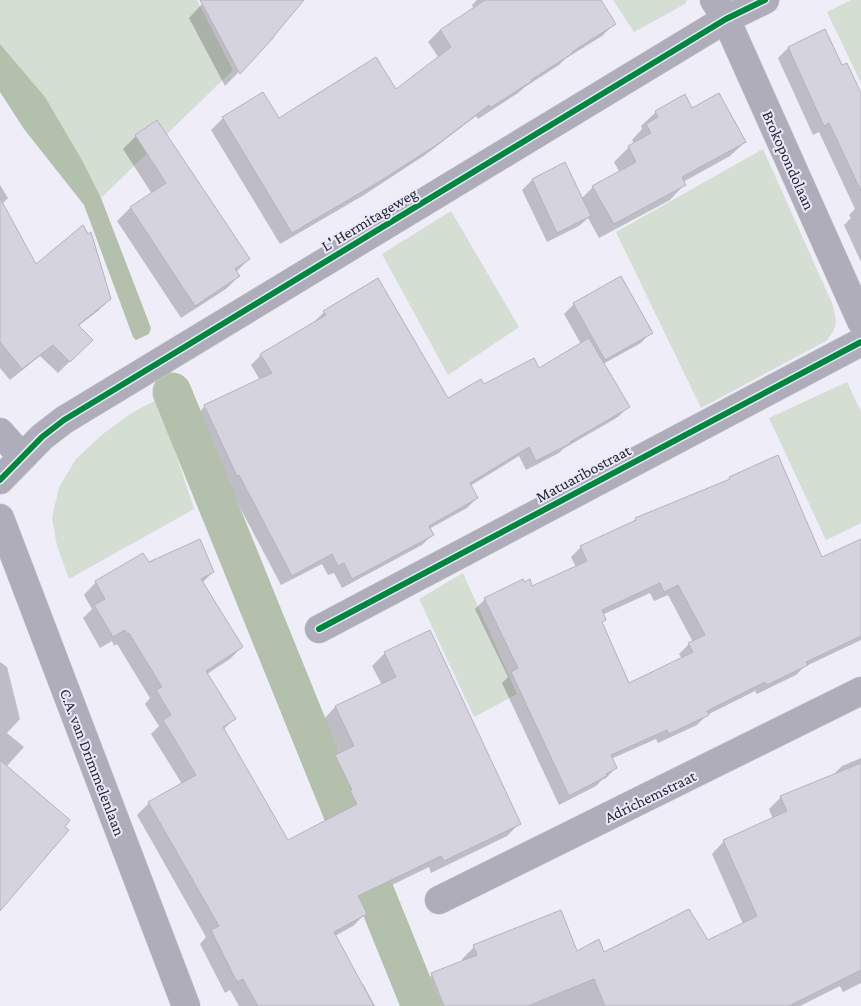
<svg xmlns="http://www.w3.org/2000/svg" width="861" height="1006" viewBox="0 0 861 1006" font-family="'Crimson Pro',serif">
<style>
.green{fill:#d4ded2}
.water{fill:#b2c0ac}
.shadow{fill:#0003;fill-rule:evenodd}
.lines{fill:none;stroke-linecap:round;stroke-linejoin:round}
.canal{stroke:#b2c0ac;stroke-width:39}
.building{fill:#d4d3de;stroke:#b5b4bd;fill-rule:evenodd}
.minor-casing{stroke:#cbcad2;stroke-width:29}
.minor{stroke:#afadb9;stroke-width:28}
.cycleway-casing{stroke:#ebe9fc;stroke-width:9}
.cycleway{stroke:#00873e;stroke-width:6}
.labels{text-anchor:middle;stroke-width:4;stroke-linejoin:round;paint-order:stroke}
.street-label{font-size:16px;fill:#25252c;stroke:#ebe9fc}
</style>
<rect width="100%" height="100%" fill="#eeedf8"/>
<g class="green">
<path d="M0,0H197L233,70L101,198L45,97L0,44Z"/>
<path d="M613,0H687L685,4L634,32Z"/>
<path d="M851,0H861V83L827,12Z"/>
<path d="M763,149L832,303C837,321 839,326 826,341L701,408L616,232Z"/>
<path d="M451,211L519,327L448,375L382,254Z"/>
<path d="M847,382L861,412V523L826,540L769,418Z"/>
<path d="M158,399L194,509L69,579L57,546L52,518L59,487L76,459L103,434L130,414Z"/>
<path d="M463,573L517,694L474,717L419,599Z"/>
</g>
<path class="water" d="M0,44L45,97L83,162L101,198L151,328L149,334L136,340L133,337L84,205L24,129L0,92Z"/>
<g class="shadow">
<path d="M210,0H303L273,37L225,86L189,18L202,4Z"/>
<path d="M477,0H600L614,24L602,36L565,59L559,65L525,87L518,93L478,119L476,116L425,155L364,195L280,244L211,130L223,118L262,94L278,120L396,91L439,58L428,42L440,30L474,9L472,5Z"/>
<path d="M788,48L841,67L861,98V262L844,225L851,218L849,215L855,209L819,132L813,135L778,58Z"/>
<path d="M692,109L745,142L730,156L683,182L684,185L670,200L599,238L588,218L579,226L547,242L522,190L532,180L565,164L581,199L593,187L620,173L614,162L629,147L634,144L632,140L642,129L641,126L656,112Z"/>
<path d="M136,136L249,259L236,272L239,276L226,289L181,318L117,221L130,208L152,194L123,149Z"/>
<path d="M0,185L8,198L2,204L36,266L110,299L98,311L77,327L91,340L58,373L40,356L10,380L0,368Z"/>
<path d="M574,304L651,332L641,343L603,364L628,407L618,417L563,449L559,453L526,470L519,456L470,486L477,498L467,508L429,529L432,535L422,545L342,588L334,573L328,575L322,564L281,585L228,485L226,486L195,416L205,406L260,380L251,365L261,355L315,323L314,322L324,312L448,400L484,386L539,369L581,344L564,314Z"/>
<path d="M777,457L821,558L861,541V640L804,667L796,675L757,694L755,691L707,715L697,725L658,743L656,739L611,759L616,768L606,778L602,780L596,786L559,805L502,683L508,677L475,609L485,599L523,584L532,587L576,567L571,557L581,547L632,523L636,519L726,482L729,479ZM650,593L654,601L668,595L693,642L689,644L679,654L682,659L629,684L601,623L605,620L602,615Z"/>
<path d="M148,564L213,572L202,583L242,647L230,659L207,674L234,719L223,730L287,841L343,812L339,804L340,803L324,769L336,756L340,754L323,720L335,707L382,685L372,666L385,653L519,824L507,836L431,873L429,867L359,901L365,914L353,926L335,936L361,985L363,984L375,1006H239L230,990L225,993L200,944L206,937L137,815L149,803L182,784L151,734L159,726L145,704L150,698L117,644L114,646L112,641L100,648L83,618L92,609L84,595L96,582Z"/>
<path d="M0,662L7,667L20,719L7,733L24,747L6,767L0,906Z"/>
<path d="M861,758V983L843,992L840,986L800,1006H427L420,987L432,975L463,962L462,959L474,947L604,954L707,942L743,924L712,854L724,841L773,819L769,809L781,797L832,776L842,766Z"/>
</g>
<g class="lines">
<path class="canal" d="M172,392L421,1006"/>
</g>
<g class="building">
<path d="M200,0H304L274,36V37L240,74Z"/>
<path d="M485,0H601L616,24L572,52L573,53L531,80L532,81L490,108L489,105L438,144L377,183L292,233L222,117L263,92L279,118L376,57L396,89L451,47L440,30Z"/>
<path d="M825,29L842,65L847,63L861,93V191L829,123L824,126L788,47Z"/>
<path d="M719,93L746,142L682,177L686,185L614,224L592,186L636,162L628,146L651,133L646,124L658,117L655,111L685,94L692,108Z"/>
<path d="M157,120L250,259L235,269L240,276L195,306L130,207L166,183L135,135Z"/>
<path d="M565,162L591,216L557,233L532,179Z"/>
<path d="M0,198L36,264L83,225L88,234L91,232L111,299L78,325L93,340L70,362L53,345L22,369L0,342Z"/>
<path d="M621,276L653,333L605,360L573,303Z"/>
<path d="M378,278L448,398L481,379L484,384L534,358L539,368L589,338L630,407L570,442L571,443L536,461L529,447L470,483L478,498L429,526L434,535L352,579L344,563L338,566L332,554L292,576L239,475L237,476L204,405L272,373L260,354L326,315L323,311Z"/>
<path d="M778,455L822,557L861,539V636L806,662L808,665L767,685L765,682L707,711L709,715L669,734L667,730L611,755L617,768L606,774L607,776L569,796L511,672L518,668L484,598L523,579L524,582L530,579L532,586L587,561L580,546L636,520L635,518L730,479L729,477ZM660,583L664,592L678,585L705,635L688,643L693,652L629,683L602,622L606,620L602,610Z"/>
<path d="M200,539L214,572L201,579L243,647L206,671L236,719L223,727L288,840L357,804L350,791L352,790L335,755L354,746L335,706L396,677L384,652L430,630L521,824L444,861L441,856L358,896L367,914L334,932L374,1006H258L243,979L237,982L211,930L219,926L148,802L196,775L163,720L171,715L156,690L162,687L129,633L127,634L125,630L113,637L94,605L105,599L95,581L143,553L149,562Z"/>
<path d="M0,760L70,820L65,827L69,830L0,911Z"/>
<path d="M861,763V970L789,1006H605L594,979L528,1006H444L431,973L477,955L473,945L561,910L577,951L599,939L604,952L689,909L708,940L757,916L723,840L787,811L780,796Z"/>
</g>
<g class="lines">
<defs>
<g id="minor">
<path d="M714,0L726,19L861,321"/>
<path d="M0,432L22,457"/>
<path d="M0,480L42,437L64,420L726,19L765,0"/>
<path d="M0,518L186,1006"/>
<path d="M319,629L861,342"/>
<path d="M439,900L861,691"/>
</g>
</defs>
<use href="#minor" class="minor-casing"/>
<use href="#minor" class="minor"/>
<defs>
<g id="cycleway">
<path d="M0,480L42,437L64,420L726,19L765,0"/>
<path d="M319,629L861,342"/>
</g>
</defs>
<use href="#cycleway" class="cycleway-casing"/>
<use href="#cycleway" class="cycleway"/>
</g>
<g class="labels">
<g class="street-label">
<text transform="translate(789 160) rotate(66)" y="6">Brokopondolaan</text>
<text transform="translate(369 219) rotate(-31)" y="6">L' Hermitageweg</text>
<text transform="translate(583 473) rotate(-28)" y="6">Matuaribostraat</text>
<text transform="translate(93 762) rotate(69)" y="6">C.A. van Drimmelenlaan</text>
<text transform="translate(650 796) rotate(-26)" y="6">Adrichemstraat</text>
</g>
</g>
</svg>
